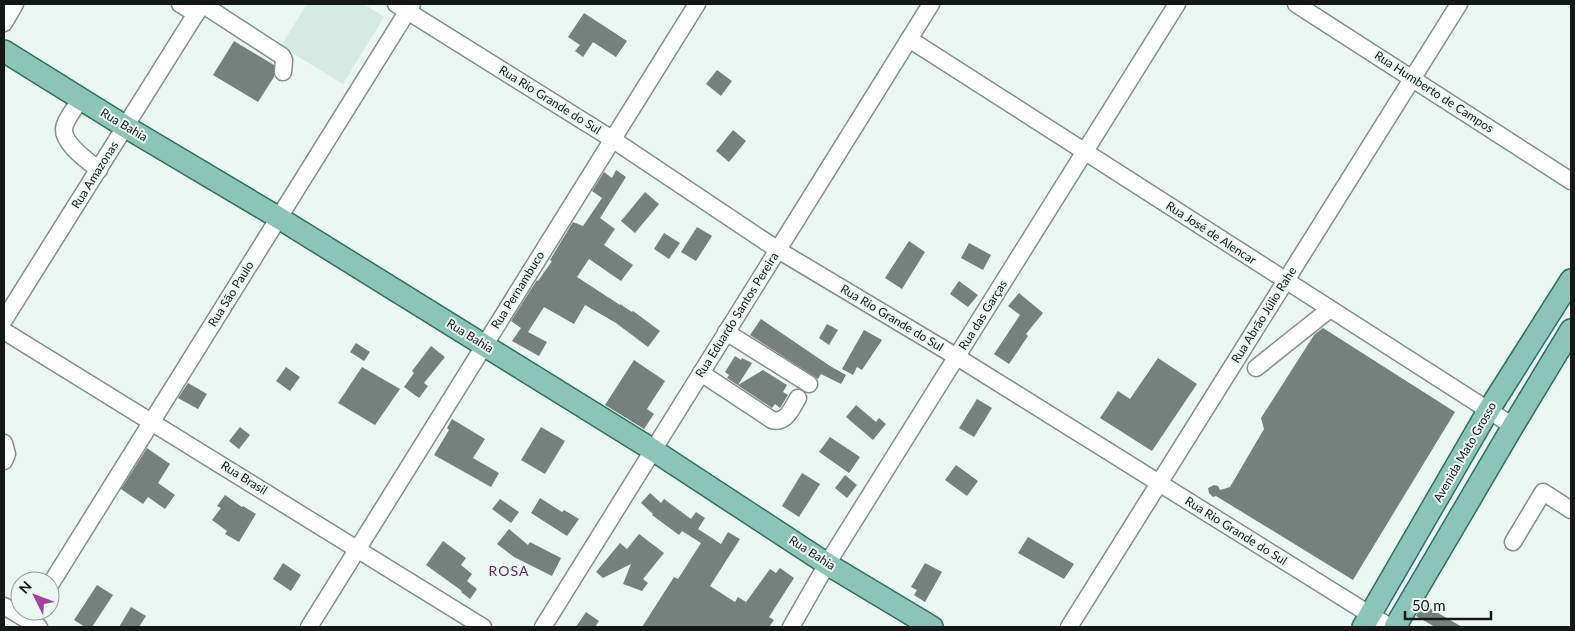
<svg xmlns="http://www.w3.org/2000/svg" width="1575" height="631" viewBox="0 0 1575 631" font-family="Lato,sans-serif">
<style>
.built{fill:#d6eae4}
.building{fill:#76817d}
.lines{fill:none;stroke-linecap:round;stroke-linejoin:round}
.minor-casing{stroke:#848f8c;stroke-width:19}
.major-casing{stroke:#316f61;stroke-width:24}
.minor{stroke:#fff;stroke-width:16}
.major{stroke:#8cc5b8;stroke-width:21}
.labels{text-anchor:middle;stroke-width:4;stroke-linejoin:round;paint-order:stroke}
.street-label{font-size:12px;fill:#141817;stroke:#ebf7f3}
.neighbourhood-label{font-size:14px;letter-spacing:1px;fill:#5b2b5d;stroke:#ebf7f3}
</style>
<rect width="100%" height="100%" fill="#ebf7f3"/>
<path class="built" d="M307,4H364L384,17L343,84L281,46Z"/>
<g class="building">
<path d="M584,13L627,41L616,57L593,42L583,57L575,51L580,45L568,37Z"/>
<path d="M234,41L274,65V77L258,102L213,75Z"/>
<path d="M717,70L732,81L721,96L706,84Z"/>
<path d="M733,130L746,141L729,162L716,151Z"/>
<path d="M616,170L626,177L600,218L615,229L604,245L633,265L621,281L589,259L577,277L620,305V304L632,312L633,311L660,331L648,347L616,323L585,305L574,324L544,307L528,332L547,342L539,356L512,341L521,328L511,321L537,280L538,281L552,261L550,260L573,222L583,226L602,198L592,191L604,172L612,178Z"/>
<path d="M645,192L659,204L635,233L621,221Z"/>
<path d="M697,227L712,236L696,261L681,252Z"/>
<path d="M664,233L680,243L669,259L654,249Z"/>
<path d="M909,241L925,252L902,289L885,278Z"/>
<path d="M969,243L991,255L983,270L961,258Z"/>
<path d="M959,281L978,295L968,307L950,294Z"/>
<path d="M1019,293L1043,313L1026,334L1028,336L1009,364L994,354L1020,315L1008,306Z"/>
<path d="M761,319L830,366L846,375L841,384L821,374L818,379L750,335Z"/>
<path d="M827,324L838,330L829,345L819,338Z"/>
<path d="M1323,328L1455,412L1353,580L1216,496L1213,497L1209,493L1208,488L1214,485L1218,486L1220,490L1230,487L1264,429L1261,418L1314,335Z"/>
<path d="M864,330L882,340L862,370L857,367L853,375L842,369Z"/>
<path d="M356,343L370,352L364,361L350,352Z"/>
<path d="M431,346L445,357L424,383L428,386L419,398L404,387L414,373L412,371Z"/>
<path d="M735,356L741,360L742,358L752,363L738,385L763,370L787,385L783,392L788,395L780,408L775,404L772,408L727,378L729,375L725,372Z"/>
<path d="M1158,358L1197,384L1152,451L1100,418L1118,391L1130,399Z"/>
<path d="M634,360L665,381L647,409L654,414L644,429L605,405Z"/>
<path d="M286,367L300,377L290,391L276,381Z"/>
<path d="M362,367L400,389L375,425L338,403Z"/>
<path d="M188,383L207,394L198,409L178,398Z"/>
<path d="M977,399L992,408L974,437L959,428Z"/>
<path d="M856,405L876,422L879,418L886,424L873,440L846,417Z"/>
<path d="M452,419L485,439L473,458L499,473L491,487L434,455L449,430L447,428Z"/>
<path d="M240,427L250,435L239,449L229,441Z"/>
<path d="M541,427L565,441L545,474L521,460Z"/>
<path d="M830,437L860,457L849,473L819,452Z"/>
<path d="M147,448L170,464L158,483L175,495L165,509L148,497L143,504L121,489Z"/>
<path d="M956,465L978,481L967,496L945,480Z"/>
<path d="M802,473L820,484L799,517L782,506Z"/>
<path d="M845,475L857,485L847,498L835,488Z"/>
<path d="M650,493L661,503L664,499L691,519L696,512L705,518L698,529L721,544L728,532L740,539L710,586L735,602L738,597L746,602L770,569L776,573L780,568L794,578L769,617L774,620L769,627H642L674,577L678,579L701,543L682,531L679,535L652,515L653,514L641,503Z"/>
<path d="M225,495L242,507L243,506L256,514L239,542L225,534L227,531L212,520L221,508L217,506Z"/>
<path d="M540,498L562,512L564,510L579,519L567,536L531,513Z"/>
<path d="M500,499L519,512L511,523L492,509Z"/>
<path d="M509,529L528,545L530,542L561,558L552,576L514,557L497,544Z"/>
<path d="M639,534L664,553L643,579L648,583L642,591L623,584L631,564L603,578L596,572L620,543L627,549Z"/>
<path d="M1028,537L1074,564L1064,579L1018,553Z"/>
<path d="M443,541L466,558L461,565L472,574L467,581L477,589L470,599L461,592L462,591L426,565Z"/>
<path d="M283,563L301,575L291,591L273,579Z"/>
<path d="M925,563L942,572L925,602L914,595L917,590L911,587Z"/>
<path d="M97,585L113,595L92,627H85L74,620Z"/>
<path d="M1423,604L1462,627H1435L1416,616Z"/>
<path d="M131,607L146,616L139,627H119Z"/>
<path d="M586,612L599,621L595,627H576Z"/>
</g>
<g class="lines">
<defs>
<g id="minor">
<path d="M180,4L196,14"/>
<path d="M396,4L612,139L778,250L957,357L1390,627"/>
<path d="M1296,4L1571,181"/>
<path d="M4,23L15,4"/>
<path d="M909,39L1513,426"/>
<path d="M81,99C76,107 65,119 64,129C63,144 88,161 99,170"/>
<path d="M4,320L202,4L282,56L284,60L283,72"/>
<path d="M4,331L483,627"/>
<path d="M726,332L809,384"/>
<path d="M1256,368L1330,309"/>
<path d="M701,373L772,420C786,424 792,408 798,398"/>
<path d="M4,443L7,454L4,461"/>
<path d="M1513,542L1543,492L1571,510"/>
<path d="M50,585L412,4"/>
<path d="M4,606L39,627"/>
<path d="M309,627L697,4"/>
<path d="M543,627L931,4"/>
<path d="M791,627L827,564L1177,4"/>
<path d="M1069,627L1459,4"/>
</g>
<g id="major">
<path d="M4,51L126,127L279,218L653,450L827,564L932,627"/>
<path d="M1363,627L1488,411L1571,280"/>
<path d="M1395,627L1513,426L1571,330"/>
</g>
</defs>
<use href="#minor" class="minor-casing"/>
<use href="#major" class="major-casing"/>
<use href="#minor" class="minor"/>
<use href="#major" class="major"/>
</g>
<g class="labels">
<g class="street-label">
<text transform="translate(1434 92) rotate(33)" y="4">Rua Humberto de Campos</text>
<text transform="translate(550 100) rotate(32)" y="4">Rua Rio Grande do Sul</text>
<text transform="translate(124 125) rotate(31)" y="4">Rua Bahia</text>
<text transform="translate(95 175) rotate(-58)" y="4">Rua Amazonas</text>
<text transform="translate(1211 233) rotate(33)" y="4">Rua José de Alencar</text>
<text transform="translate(518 290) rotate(-58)" y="4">Rua Pernambuco</text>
<text transform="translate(231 294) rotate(-58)" y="4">Rua São Paulo</text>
<text transform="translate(737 315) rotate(-58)" y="4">Rua Eduardo Santos Pereira</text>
<text transform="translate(983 315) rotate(-58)" y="4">Rua das Garças</text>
<text transform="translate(1264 315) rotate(-58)" y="4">Rua Abrão Júlio Rahe</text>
<text transform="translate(892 318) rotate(31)" y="4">Rua Rio Grande do Sul</text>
<text transform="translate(470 336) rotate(32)" y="4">Rua Bahia</text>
<text transform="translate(1465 452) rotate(-60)" y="4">Avenida Mato Grosso</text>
<text transform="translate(244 478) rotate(32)" y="4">Rua Brasil</text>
<text transform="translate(1236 531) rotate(32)" y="4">Rua Rio Grande do Sul</text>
<text transform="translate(812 553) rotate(33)" y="4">Rua Bahia</text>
</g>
<g class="neighbourhood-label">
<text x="509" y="576">ROSA</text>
</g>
</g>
<rect width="1575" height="631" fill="none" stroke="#141817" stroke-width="10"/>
<g transform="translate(35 596) rotate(312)"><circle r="24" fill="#ebf7f3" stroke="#959e9b"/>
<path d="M0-4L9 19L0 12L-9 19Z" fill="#a341a7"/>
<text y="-8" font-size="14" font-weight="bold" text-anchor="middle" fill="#141817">N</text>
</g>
<path d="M1405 611v8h86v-8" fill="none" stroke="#141817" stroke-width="2.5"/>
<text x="1412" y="611" font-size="15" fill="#141817" stroke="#ebf7f3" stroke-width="4" paint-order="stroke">50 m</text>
</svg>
